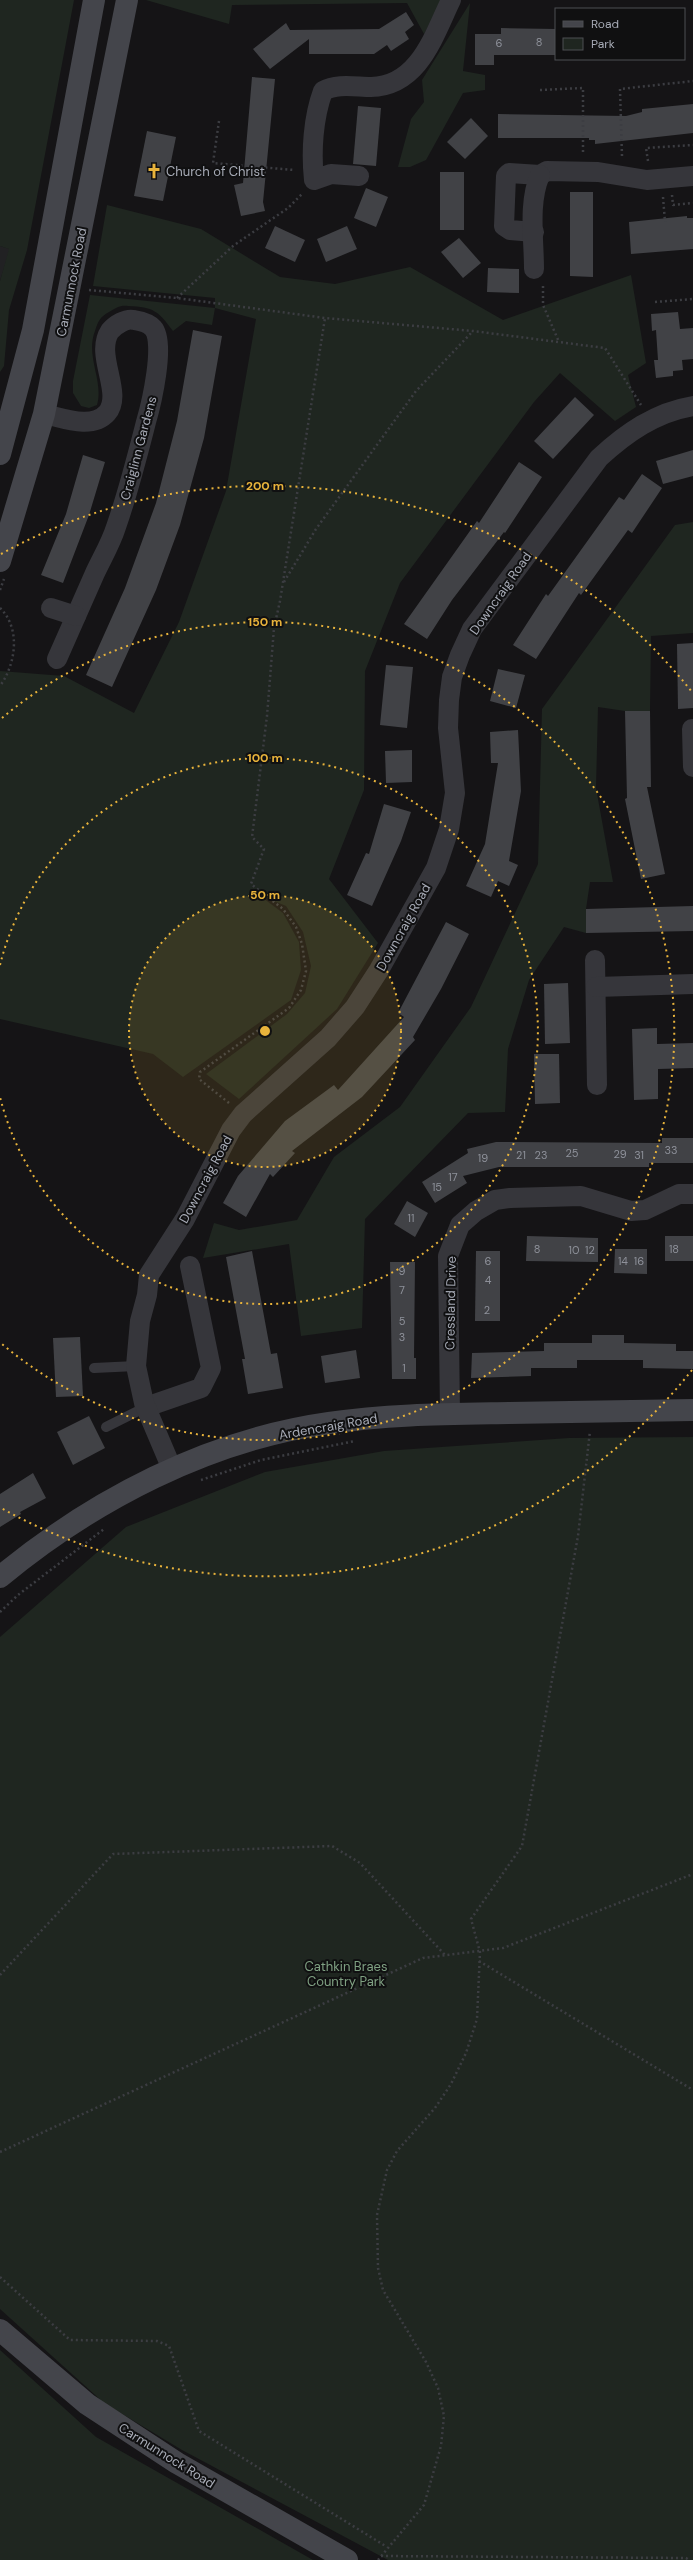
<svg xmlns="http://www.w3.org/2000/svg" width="693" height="2560" viewBox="0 0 693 2560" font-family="'DM Sans',sans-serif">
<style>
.built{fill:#212123}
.green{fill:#1f2620}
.building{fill:#414246}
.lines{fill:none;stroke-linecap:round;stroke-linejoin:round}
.path{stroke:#3c3d42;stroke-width:2.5;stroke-dasharray:2 3;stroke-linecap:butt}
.lane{stroke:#36363b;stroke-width:10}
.street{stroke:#36363b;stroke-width:20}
.secondary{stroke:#44454b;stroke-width:22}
.ring{fill:none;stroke:#e8b33b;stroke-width:2;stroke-dasharray:2 4}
.labels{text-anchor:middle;stroke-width:4;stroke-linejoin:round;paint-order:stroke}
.number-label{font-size:11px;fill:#8e919a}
.poi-label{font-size:13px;fill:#a7abb6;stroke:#101011;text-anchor:start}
.street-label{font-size:13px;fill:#a7abb6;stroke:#101011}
.park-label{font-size:13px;fill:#7fa082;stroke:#101011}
.centre{fill:#e8b33b;stroke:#101011;stroke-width:2}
.ring-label{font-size:12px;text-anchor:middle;font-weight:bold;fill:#e8b33b;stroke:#101011;stroke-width:4;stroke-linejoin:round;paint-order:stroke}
</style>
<rect width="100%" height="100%" fill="#151416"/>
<path class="built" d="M0,246L10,249L0,281Z"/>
<g class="green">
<path d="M0,0H74L27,250L9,310L4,366L0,372V281L9,249L0,246Z"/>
<path d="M146,0H442L424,34L407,3L232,5L229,24Z"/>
<path d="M470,3L463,71L485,75V90L463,93L426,160L410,167H398L411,119L424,102L422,80Z"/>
<path d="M107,205L201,229L280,277L335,284L410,267L503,320L631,275L646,363L628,375L636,407L615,421L560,373L534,402L400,583L365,671L364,790L329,879L378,943L337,1009L239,1099L206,1074L287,1014L305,993L311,966L303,932L286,906L259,895L283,913L299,942L301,970L291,1000L183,1077L153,1054L0,1019V671L64,676L134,713L179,622L226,491L256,319L215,308L212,325L186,321L173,331C158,311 154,307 128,306C120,305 116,308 109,312C100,317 98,321 95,331C85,356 104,381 97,405L89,408L81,406L73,393V381L90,295L215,308V298L93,286Z"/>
<path d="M693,522V633L651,636L650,711H625L598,707L596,788L613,882H590L586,909V933L564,927L529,980L508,1049L505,1112L468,1113L365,1219L362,1328L301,1336L289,1244L203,1258L214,1223L239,1230L297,1220L334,1157L400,1107L471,1007L538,864L542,709L675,525Z"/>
<path d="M693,1437V2560H388L182,2450L104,2403L0,2309V1637L126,1527L265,1472L384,1451L569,1438Z"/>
<path d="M0,2350L96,2437L313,2560H0Z"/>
</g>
<g class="building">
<path d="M406,12L414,25L405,32L409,39L391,51L387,45L374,54H309V39L270,69L253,49L286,23L290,30L379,29Z"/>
<path d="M501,28L556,29V55H494V65H475V34H501Z"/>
<path d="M252,77L275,79L263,202L265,211L241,216L234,185L243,183Z"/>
<path d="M693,104V133L595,144V140H589V138H498V114L626,116L642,112V109Z"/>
<path d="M358,106L381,108L376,166L353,164Z"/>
<path d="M471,118L488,136L465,159L447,142Z"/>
<path d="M147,131L176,137L163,201L134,196Z"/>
<rect x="440" y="172" width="24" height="58"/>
<path d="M366,188L388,197L376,227L354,218Z"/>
<path d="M570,192H593V277L570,276Z"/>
<path d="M687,216V218H693V249L631,254L629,222Z"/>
<path d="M275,226L305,240L295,262L265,248Z"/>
<path d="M347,226L357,249L326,262L317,239Z"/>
<path d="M459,238L481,263L463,278L441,252Z"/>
<path d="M488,268L519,269V293L487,292Z"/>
<path d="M678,312L680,329L693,328V359L682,360L683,370L673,371V376L656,378L654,360H658L656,330L652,331L651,314Z"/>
<path d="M193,330L222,336L204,438L180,525L156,590L112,687L86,675L125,588L156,503L177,421Z"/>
<path d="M575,397L594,415L553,459L534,441Z"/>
<path d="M693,450V476L663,484L656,461Z"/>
<path d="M83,455L105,462L89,515L63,583L41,575L66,514Z"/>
<path d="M519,462L542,477L505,533L504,532L452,600L427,639L404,624L477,521L479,523Z"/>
<path d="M642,474L662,488L632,533L628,530L581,595L579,593L536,659L513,645L546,594L548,596L619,497L624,500Z"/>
<path d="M693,643V708L678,709L677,644Z"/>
<path d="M386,665L413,667L407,728L380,725Z"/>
<path d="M498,669L525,675L516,708L490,701Z"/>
<path d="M625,711H650L651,787H647L665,874L641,879L625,799L627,798Z"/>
<path d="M518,730L521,791L509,861L518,865L509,886L498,881L491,897L466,886L485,844L498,763H491L490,732Z"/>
<path d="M412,750V782L386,783L385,751Z"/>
<path d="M384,804L411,812L401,841L372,906L347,895L366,853L369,854Z"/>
<path d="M693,906V931L586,933V909Z"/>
<path d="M446,922L469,934L441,989L413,1037L415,1040L362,1097L292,1151L295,1153L273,1177L270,1174L246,1217L223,1203L238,1176L285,1121L334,1085L338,1090L404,1017L398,1013Z"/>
<path d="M568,983L570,1043L545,1044L544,984Z"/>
<path d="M657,1028V1044L693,1043V1068L658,1069V1099L634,1100L632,1029Z"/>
<path d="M534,1054H559L560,1103L535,1104Z"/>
<path d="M662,1138H693V1163H649V1167H499L463,1176L467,1183L435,1203L422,1182L468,1153L467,1149L496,1142L662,1143Z"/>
<path d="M407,1201L428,1213L415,1237L394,1224Z"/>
<path d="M527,1236L598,1238V1262L526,1261Z"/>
<rect x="665" y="1236" width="28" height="25"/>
<path d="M615,1249H647V1274L614,1273Z"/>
<path d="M252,1251L271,1354L277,1353L283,1388L248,1394L242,1359H245L226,1257Z"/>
<path d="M476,1251H500V1321H475Z"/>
<path d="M390,1262H415L414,1358H416V1379H392Z"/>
<path d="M592,1335H624V1343L676,1344V1351H693V1369L643,1368V1360H577V1368H531V1376L471,1378L472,1353L544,1351V1343H592Z"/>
<path d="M80,1337L83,1396L56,1397L53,1338Z"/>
<path d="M356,1350L360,1378L325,1383L321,1356Z"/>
<path d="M89,1416L105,1448L73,1465L57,1432Z"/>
<path d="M33,1473L46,1498L20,1512L21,1514L0,1527V1494Z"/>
</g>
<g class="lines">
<g class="path">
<path d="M540,90L583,88V153"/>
<path d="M219,121L213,163L294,170"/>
<path d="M622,156L620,89L693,81"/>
<path d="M648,161L646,148L693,145"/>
<path d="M672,195L673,205L693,203"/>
<path d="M663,197L665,222"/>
<path d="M543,286V305L559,342"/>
<path d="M89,290L177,298L325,318L473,331L605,348L641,405"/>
<path d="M177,298L233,246L288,208L302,194"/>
<path d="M655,302L693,299"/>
<path d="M284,582L316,529L416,391L473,331"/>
<path d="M0,590L4,579"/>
<path d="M0,608C21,628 16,664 0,686"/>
<path d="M229,1103L199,1079L200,1072L289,1008L301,990L306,971L302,944L296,927L283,909L251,884L264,849L252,837L267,716L274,628L280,601L325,318"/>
<path d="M201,1480L261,1460L355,1441"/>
<path d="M0,1612L18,1595L104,1529"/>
<path d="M479,1961L693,2090"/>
<path d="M0,1975L113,1854L332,1846L360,1863L445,1955"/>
<path d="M0,2152L423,1958L503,1948L693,1874"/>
<path d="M0,2277L70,2340L157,2341L169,2346L199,2431L387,2547"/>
<path d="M381,2556L686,2558L689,2560"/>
<path d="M378,2560L424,2505L441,2446L444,2416L438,2388L426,2362L383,2290L378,2268L377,2215L387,2170L397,2151L435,2108L451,2084L466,2053L477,2019L480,1952L471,1919L522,1846L578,1536L590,1431"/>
</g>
<g class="lane">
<path d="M94,1368L136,1366"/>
<path d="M106,1427L146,1407"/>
</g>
<g class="street">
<path d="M540,175L547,171L598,172L647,180L693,176"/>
<path d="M359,176L331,174L314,180C311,152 313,118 323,91C337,83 356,87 371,87C419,86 434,35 451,0"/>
<path d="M534,232L510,230L504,226L506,176L509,173L540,175"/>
<path d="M534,269C534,239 528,203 540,175"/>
<path d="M44,414C63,418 92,430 107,413C124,393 94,355 110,331C115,325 126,318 134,320C140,321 149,323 153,328C166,342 151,405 146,422C137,457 128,493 116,527C111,543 102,558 95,573C82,602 70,630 57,659"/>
<path d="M51,608L76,616"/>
<path d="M692,729L693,767"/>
<path d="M595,960L597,1085"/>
<path d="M596,987L693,984"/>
<path d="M146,1407L201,1388L211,1368L190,1266"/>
<path d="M450,1414L448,1256L460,1225L476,1211L495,1200L510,1198L581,1196L631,1211L645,1210L679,1194H693"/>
<path d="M172,1469L144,1403L136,1366L140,1321L147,1295L149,1275L185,1219L231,1130L243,1114L328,1038L355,1007L379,970L436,868L449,829L455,793L448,728L449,700L452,677L460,655L472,629L599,458C626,433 656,412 693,406"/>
</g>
<g class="secondary">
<path d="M0,454L33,330L94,0"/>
<path d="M0,561L44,414L127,0"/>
<path d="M0,1577C93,1500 208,1440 329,1423C389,1414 449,1414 509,1413C570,1412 632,1411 693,1410"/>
<path d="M0,2330L87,2404L177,2463L347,2560"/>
</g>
</g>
<circle cx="265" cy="1031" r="136" fill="#e8b33b" fill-opacity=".12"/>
<g class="ring">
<circle cx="265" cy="1031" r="136"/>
<path d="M0 965A273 273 0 1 1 0 1097"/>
<path d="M2 718A409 409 0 1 1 2 1344"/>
<path d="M692 1370A545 545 0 0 1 1 1508M1 554A545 545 0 0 1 692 692"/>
</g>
<defs>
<symbol id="church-bare" viewBox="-9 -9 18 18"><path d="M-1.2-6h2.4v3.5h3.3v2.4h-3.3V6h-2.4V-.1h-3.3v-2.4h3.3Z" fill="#e8b33b" stroke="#101011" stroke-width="2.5" paint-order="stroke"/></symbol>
</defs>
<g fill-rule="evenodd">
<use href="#church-bare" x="143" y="160" width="22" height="22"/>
</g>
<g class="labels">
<g class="number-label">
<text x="539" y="46">8</text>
<text x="499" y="47">6</text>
<text x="671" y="1154">33</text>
<text x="572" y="1157">25</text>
<text x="620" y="1158">29</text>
<text x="521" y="1159">21</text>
<text x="541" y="1159">23</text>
<text x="639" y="1159">31</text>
<text x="483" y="1162">19</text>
<text x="453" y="1181">17</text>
<text x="437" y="1191">15</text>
<text x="411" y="1222">11</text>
<text x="537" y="1253">8</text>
<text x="674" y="1253">18</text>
<text x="574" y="1254">10</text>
<text x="590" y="1254">12</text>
<text x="488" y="1265">6</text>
<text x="623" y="1265">14</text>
<text x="639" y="1265">16</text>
<text x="402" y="1275">9</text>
<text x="488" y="1284">4</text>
<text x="402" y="1294">7</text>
<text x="487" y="1314">2</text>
<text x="402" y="1325">5</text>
<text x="402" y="1341">3</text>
<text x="404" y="1372">1</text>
</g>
<g class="poi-label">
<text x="166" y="176">Church of Christ</text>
</g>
<g class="street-label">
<text transform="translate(71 282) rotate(-79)" y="5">Carmunnock Road</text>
<text transform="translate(138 448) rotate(-75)" y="5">Craiglinn Gardens</text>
<text transform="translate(500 593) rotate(-55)" y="5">Downcraig Road</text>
<text transform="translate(403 927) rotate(-61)" y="5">Downcraig Road</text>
<text transform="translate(205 1179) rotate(-62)" y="5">Downcraig Road</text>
<text transform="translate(450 1303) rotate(-89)" y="5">Cressland Drive</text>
<text transform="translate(328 1426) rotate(-10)" y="5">Ardencraig Road</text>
<text transform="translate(167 2455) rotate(32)" y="5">Carmunnock Road</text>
</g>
<g class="park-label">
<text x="346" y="1971">Cathkin Braes<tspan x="346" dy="15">Country Park</tspan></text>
</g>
</g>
<circle cx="265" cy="1031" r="6" class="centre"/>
<g class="ring-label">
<text x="265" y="490">200 m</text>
<text x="265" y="626">150 m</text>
<text x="265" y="762">100 m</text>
<text x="265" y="899">50 m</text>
</g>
<rect x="555" y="8" width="130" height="52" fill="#101011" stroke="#4c4e53"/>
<rect x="563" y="21" width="20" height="6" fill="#44454b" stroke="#4c4e53"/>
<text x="591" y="28" font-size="12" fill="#a7abb6">Road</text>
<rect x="563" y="38" width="20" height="12" fill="#1f2620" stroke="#4c4e53"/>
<text x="591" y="48" font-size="12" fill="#a7abb6">Park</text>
</svg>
